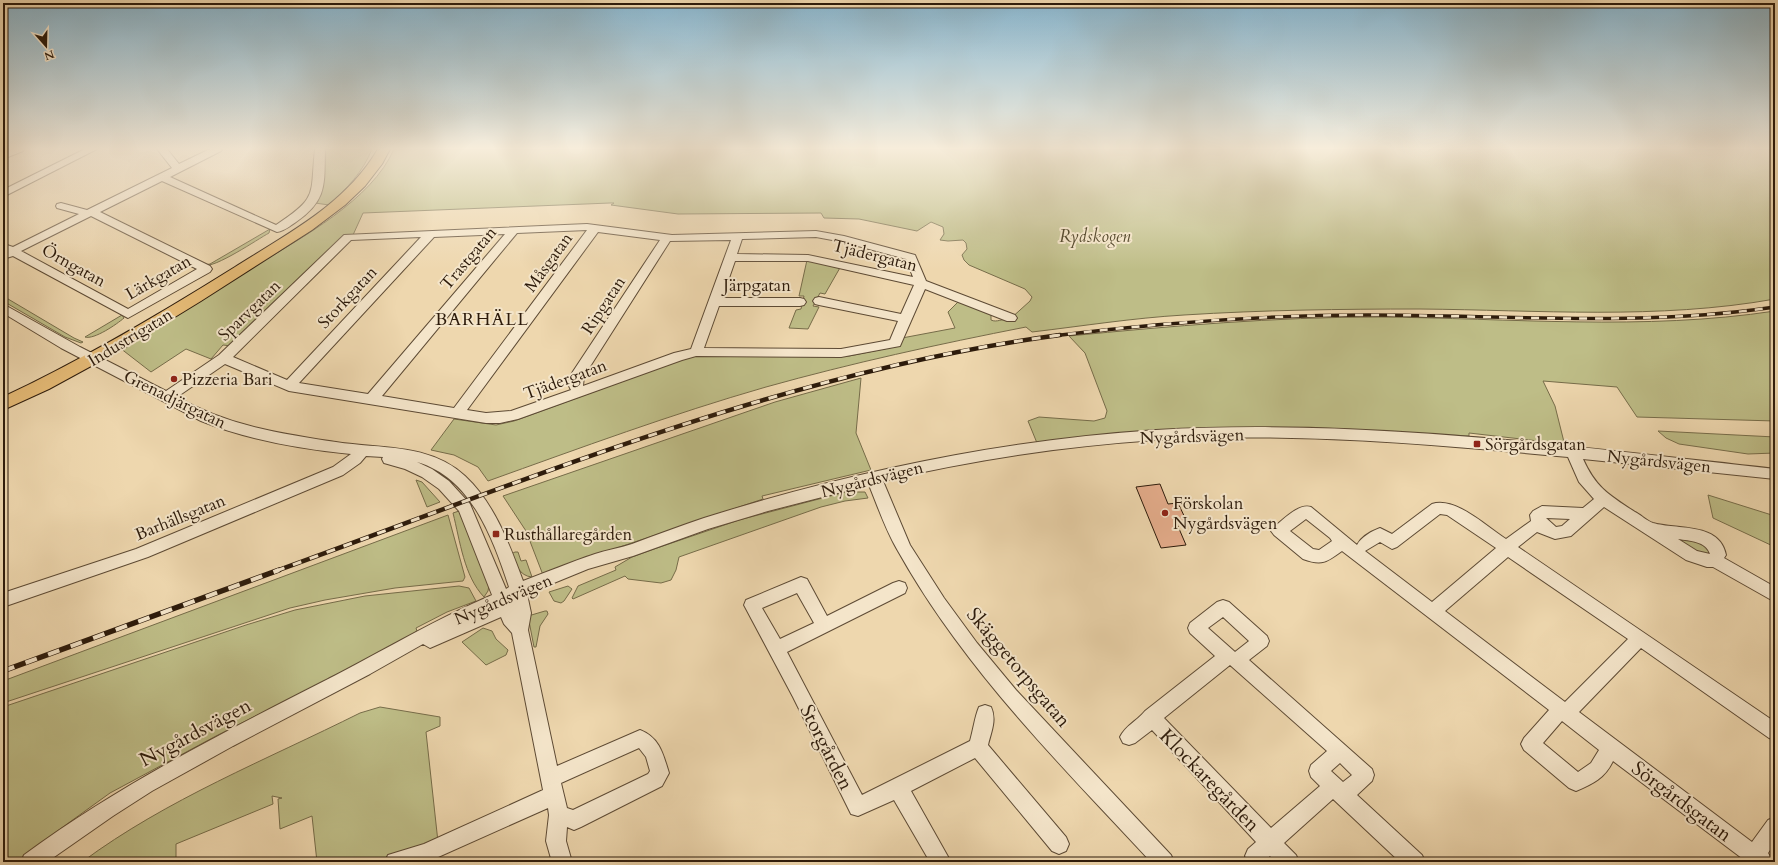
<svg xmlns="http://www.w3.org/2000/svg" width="1778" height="865" viewBox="0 0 1778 865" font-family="Cardo,serif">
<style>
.green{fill:#bebd87;stroke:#766c49}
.building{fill:#e5ad8c;stroke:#2d1b0b}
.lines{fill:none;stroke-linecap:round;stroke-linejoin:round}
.minor-casing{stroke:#5d4a34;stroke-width:2}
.major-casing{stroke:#2d1b0b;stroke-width:2}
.minor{fill:#f4e5ca;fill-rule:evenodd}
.major{fill:#e7bc77;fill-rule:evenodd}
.rail-far2-casing{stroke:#2d1b0b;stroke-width:3.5}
.rail-far1-casing{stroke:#2d1b0b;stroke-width:4.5}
.rail-casing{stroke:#2d1b0b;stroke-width:5.5}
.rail-far2{stroke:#f4e5ca;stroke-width:2.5;stroke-dasharray:8;stroke-linecap:butt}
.rail-far1{stroke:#f4e5ca;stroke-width:3;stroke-dasharray:9;stroke-linecap:butt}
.rail{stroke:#f4e5ca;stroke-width:4;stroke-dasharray:12;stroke-linecap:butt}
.poi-dot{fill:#8f2418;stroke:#f4e5ca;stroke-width:1.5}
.labels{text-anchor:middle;stroke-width:4;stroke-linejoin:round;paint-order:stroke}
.park-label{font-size:17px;font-style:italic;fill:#584c30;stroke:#f4e5ca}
.street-label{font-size:17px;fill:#2d1b0b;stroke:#f4e5ca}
.poi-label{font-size:17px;fill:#2d1b0b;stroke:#f4e5ca;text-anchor:start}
.neighbourhood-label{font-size:18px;letter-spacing:1px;fill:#2d1b0b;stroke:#f4e5ca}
.near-street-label{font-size:20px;fill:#2d1b0b;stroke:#f4e5ca}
</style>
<rect width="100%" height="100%" fill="#eed7ae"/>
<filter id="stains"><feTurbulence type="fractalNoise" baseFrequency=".005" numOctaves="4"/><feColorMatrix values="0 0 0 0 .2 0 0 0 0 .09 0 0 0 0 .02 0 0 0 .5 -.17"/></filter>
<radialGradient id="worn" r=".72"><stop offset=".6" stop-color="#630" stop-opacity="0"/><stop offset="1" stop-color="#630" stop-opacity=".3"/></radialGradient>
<g class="green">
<path d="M324,149H372C363,172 347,188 329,205L315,203L322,182Z"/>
<path d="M394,149H1775V299C1658,320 1538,310 1420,309C1341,309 1263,310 1184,315C1133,318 1083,326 1032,332L1026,327C939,344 852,363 766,387C672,414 580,448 488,481L478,467L454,455L431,450L454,419L496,425L514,421L681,360L696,356H849L899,346L902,338L955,328L948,312L960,300L991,312V320C997,323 1002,318 1009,320L1030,301L1032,297L1025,289L969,265L964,260L962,255L967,249L966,243L963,240L948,241L940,240L944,234L943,227L931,222L917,231L859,219L824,218L821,213L678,214L611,205L614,203H610L363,213L353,235L232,346L223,345L211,359L186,349L151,372L120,348C165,321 210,294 255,266C301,238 372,200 394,149Z"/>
<path d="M270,229L269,233C258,239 214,269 204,265L210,264Z"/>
<path d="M807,260L841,266L825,294L820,293L813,306L819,307L808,329L789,328L796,310L801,309L804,296H799Z"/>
<path d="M3,296L74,338L83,342L81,343L65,337L3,301Z"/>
<path d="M1775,311V421L1637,417L1617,387L1543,381L1555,406L1565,446L1549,445L1547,442L1469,433V436C1408,436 1347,426 1285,428C1202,430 1120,438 1037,443L1028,421L1039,417L1094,421L1105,418L1107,411L1085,353L1069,336C1172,326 1274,317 1378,317C1510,318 1644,331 1775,311Z"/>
<path d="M122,315L124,318C117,324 94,340 85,337Z"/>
<path d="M861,378L856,433L871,470L762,496L763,499L578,561L543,575L526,531L503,496L775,402Z"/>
<path d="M1658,431L1775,437V453L1748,454L1679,444L1666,438Z"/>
<path d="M416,480L422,482L440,502L427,507Z"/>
<path d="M853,490L854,492H865L868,498L845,501L821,507L679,557L676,570L671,580L661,583L628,579L625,576L573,599L572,598L578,586L616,570L615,567L632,557L654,549L739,520Z"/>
<path d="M1708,495L1775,516V547L1713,518Z"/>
<path d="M459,511L489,585L488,591L484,597C464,576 460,541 453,513Z"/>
<path d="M448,515L465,577L463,581L395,588L325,600L290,608L3,703V681Z"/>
<path d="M1669,535L1702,541L1711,553C1698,561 1680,543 1669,535Z"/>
<path d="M515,552H518L521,561L526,560L532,577C519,576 516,564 511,554Z"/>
<path d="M459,586L469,588L476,601L447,612L416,628L417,631L398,644L216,736L110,793L56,832L19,862H3V707L246,625L295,610L365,596Z"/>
<path d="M568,586L572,589L564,601L561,603L554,601L549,592Z"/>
<path d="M545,611H547L548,614L540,626L536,647H534L528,616Z"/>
<path d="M483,628L492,631L496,639L508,650L506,655L486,665L462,642Z"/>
<path d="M380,707L440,717V726L426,732L438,842L391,855L383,862H317L312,816L280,829L278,799L282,798L272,796L273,804L176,844V862H82C167,799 266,760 360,713Z"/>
</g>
<path class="building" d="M1160,484L1168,504L1178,503L1187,522L1177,524L1186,545L1161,548L1136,487Z"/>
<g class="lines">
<defs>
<g id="minor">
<path d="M11,149H24L23,151L3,159V152Z"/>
<path d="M85,149H97L3,197V190Z"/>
<path d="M157,149H167L179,164L210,149H222L221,151L170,177L276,225C319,197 310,195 315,149H325C324,184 328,200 296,222C290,226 284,231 277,232L162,181L100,212L210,266L212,269L210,272L128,318L13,256L3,259V246L7,245L13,247L79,214L57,208L56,206L57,204L61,203L87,210L172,168ZM91,216L197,269L128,309L21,251Z"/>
<path d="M587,224L672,235L816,231L844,236L915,255L926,281L1015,315L1017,318L1015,321H1007L925,289L900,346L841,357L696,356L682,360L518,419L500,423H486L289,391L225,364L177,397C229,426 278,433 336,442C380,449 430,443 465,476C495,504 509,544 523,581C547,572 571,562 595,554C607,550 620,548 632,544C656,535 680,526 704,518C850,472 1003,440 1156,430C1361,418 1571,446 1775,469V479L1583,459C1596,488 1609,495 1635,512C1641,515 1647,521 1653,523C1677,530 1720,522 1726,555L1724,558L1775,587V602L1713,567H1707L1686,560L1604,507L1571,536L1555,539L1537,532L1518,547L1775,722V740L1769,738L1641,648L1579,712L1752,842L1768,820L1775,817V843L1768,853L1773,862H1747L1613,761C1605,778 1593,784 1576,791L1569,788L1524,750L1521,744L1524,738L1549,710L1342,551C1327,562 1322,566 1303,559L1274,535L1271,531L1274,527C1284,519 1299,503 1311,507L1357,545C1361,537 1372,531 1380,528L1392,534L1432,504C1455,496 1487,527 1506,539L1531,521L1530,515L1533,511L1542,506L1583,508L1594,499L1579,482L1568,457C1431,444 1294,432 1156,440C1065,446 972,460 883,481L910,545L944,598L977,643L1016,690L1171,855L1174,862H1151C1060,764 964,669 898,551C886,531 878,507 869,485L768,511L708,529L633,556L588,569L527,594L531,613L528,630L557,766L640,730C660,738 663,754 669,773L662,786L581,827L574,830L567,827L566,841L572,862H552L546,841L549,815L548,808L427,862H385L388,855L424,844L543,790L512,633L504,624L501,617L430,648L423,644L370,674L233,746L152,791L113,816L47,862H21L24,855C122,783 228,730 336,675C388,648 438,618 492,595L459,511L439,489L422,477L405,469L384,463L382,459L383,457L366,456L360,463L343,475L148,557L3,607V593L136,549L333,467L351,454C301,449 248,440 201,421L61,348L3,313V304L80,347L166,391L219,355L344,235ZM587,230L454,408L382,396L517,233ZM598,232L660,240L570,376L568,384L571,390L511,411L486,413L467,410ZM505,234L368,394L299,383L434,237ZM421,237L287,380L233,357L351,240ZM816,237L843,242L906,259L913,277L808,255L737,254L742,239ZM731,240L691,349L674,353L583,386L584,376L670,241ZM735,261H808L914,285L901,314L819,297L815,298L813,301L815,304L819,305L898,321L890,340L841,349L704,348L719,306H800L804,305L806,302L804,299L800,298H722ZM417,462C472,478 493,539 509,587L506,589L470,504L449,481L432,469ZM1440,514L1447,515L1496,548L1432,602L1365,551L1380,542L1392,549L1397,547ZM1546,518L1570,519L1562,526L1556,527ZM1306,519L1330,538L1332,541L1319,550L1313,549L1290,531ZM1678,539C1690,541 1706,541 1710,554L1697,551ZM1508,557L1628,639L1565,702L1445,611ZM1562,721L1599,750L1591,763L1578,772L1543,743ZM639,748L646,757L650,771L648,774L573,810L567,808L561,783Z"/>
<path d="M801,577L807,579L827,616L893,583L899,581L905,583L907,588L905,593L787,652L862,795L970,741C973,731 975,716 979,707L985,705L991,707C997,720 991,732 988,745L1066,837L1069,844L1066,851L1059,854L1052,851L975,758L911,791L951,862H930L894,800L858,816L851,814L793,697L744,605L746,600ZM797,593L814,623L780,639L762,608Z"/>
<path d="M1223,600L1229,602L1267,636L1269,641L1267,646L1249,660L1372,769L1374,775L1372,781L1357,795L1422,855L1425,862H1400L1333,799L1284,843L1296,855L1299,862H1275L1270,856L1263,862H1248L1245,856L1248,849L1256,842L1152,730L1135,743L1129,745L1123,743L1120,737C1125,726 1137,721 1145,711L1215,656L1190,633L1188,628L1190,623L1217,602ZM1223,617L1249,641L1235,652L1208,628ZM1230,665L1327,751L1311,765L1309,771L1311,777L1320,786L1271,828L1164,718ZM1340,763L1352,775L1343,782L1331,771Z"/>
</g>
<path id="major" d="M378,149H390L382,164L365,186L345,205L312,230L201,301L126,347L49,389L3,410V397C84,359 160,314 235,267C287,234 346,204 378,149Z"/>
</defs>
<use href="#minor" class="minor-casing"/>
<use href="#major" class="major-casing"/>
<use href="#minor" class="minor"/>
<use href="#major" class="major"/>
<defs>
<path id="rail-far2" d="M1052,336C1157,323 1262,315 1368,315C1503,315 1640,327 1775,307"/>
<path id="rail-far1" d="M276,571C532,478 788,371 1060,335"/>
<path id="rail" d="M3,671L279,570"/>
</defs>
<use href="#rail-far2" class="rail-far2-casing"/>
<use href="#rail-far1" class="rail-far1-casing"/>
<use href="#rail" class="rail-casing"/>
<use href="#rail-far2" class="rail-far2"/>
<use href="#rail-far1" class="rail-far1"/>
<use href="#rail" class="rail"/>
</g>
<linearGradient id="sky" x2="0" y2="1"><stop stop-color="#88b6cf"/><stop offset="0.55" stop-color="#f7eddb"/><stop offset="1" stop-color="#f7eddb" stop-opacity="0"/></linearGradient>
<rect width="1778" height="270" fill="url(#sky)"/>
<g class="poi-dot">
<circle cx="174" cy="379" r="4"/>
<rect x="1473" y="440" width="8" height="8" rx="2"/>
<circle cx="1165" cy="513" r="4"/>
<rect x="492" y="530" width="8" height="8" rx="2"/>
</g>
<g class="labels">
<g class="park-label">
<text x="1095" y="242">Rydskogen</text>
</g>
<g class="street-label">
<text transform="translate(875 255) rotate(14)" y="6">Tjädergatan</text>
<text transform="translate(468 258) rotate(-50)" y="6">Trastgatan</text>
<text transform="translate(548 262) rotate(-54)" y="6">Måsgatan</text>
<text transform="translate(74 265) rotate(29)" y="6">Örngatan</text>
<text transform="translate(158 277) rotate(-30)" y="6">Lärkgatan</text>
<text x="757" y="291">Järpgatan</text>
<text transform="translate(347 297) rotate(-47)" y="6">Storkgatan</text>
<text transform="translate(603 305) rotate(-57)" y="6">Ripgatan</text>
<text transform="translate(249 310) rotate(-44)" y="6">Sparvgatan</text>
<text transform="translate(130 337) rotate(-31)" y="6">Industrigatan</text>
<text transform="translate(565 379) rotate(-20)" y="6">Tjädergatan</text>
<text transform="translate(175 399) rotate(26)" y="6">Grenadjärgatan</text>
<text transform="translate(1192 436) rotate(-2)" y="6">Nygårdsvägen</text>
<text transform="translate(1659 461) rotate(6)" y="6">Nygårdsvägen</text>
<text transform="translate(872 479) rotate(-14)" y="6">Nygårdsvägen</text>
<text transform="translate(180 517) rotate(-22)" y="6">Barhällsgatan</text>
<text transform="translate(503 599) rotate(-23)" y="6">Nygårdsvägen</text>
</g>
<g class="poi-label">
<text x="182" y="385">Pizzeria Bari</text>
<text x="1485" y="450">Sörgårdsgatan</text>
<text x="1173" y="509">Förskolan<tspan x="1173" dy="20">Nygårdsvägen</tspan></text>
<text x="504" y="540">Rusthållaregården</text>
</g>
<g class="neighbourhood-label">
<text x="482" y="325">BARHÄLL</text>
</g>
<g class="near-street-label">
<text transform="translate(1019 667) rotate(50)" y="7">Skäggetorpsgatan</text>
<text transform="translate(195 732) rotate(-28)" y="7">Nygårdsvägen</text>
<text transform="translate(827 747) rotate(63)" y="7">Storgården</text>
<text transform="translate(1210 780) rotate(46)" y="7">Klockaregården</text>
<text transform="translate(1682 801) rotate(37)" y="7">Sörgårdsgatan</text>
</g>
</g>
<rect width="1778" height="865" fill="none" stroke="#eed7ae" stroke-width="16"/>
<rect x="4" y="4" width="1770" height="857" fill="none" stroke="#2d1b0b" stroke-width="2"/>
<rect x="8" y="8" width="1762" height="849" fill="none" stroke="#2d1b0b"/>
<g transform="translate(46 46) rotate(160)" stroke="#f4e5ca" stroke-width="3" paint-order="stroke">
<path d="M0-3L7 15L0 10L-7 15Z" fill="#2d1b0b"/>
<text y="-6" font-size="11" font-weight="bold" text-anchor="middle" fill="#2d1b0b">N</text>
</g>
<rect width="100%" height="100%" filter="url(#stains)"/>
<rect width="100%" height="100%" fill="url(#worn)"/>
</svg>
